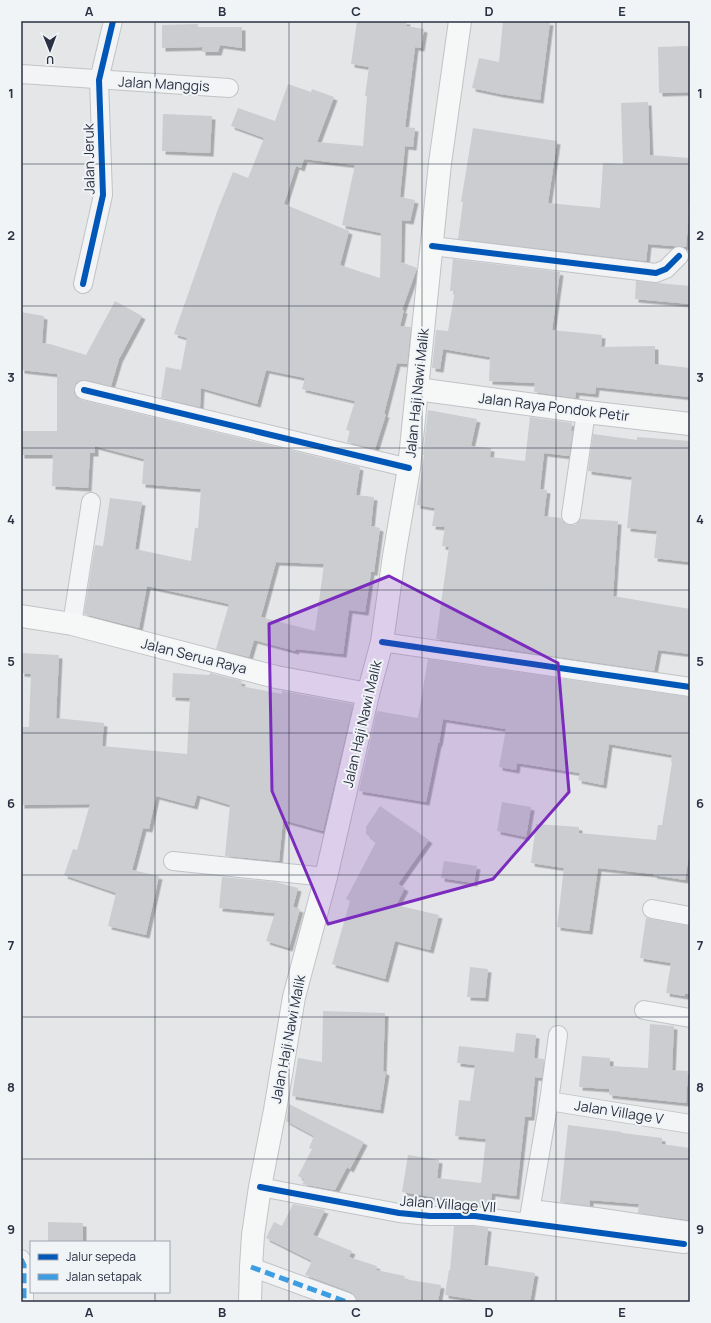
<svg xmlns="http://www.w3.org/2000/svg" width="711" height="1323" viewBox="0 0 711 1323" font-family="Manrope,sans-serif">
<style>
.building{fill:#cbcdd0;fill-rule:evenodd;filter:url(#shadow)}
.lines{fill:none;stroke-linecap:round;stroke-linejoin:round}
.street-casing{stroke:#c1c3c6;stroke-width:20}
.secondary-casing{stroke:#c1c3c6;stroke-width:24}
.street{stroke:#f2f4f5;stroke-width:18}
.secondary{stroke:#f6f7f7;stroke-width:22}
.quiet{stroke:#3d9de3;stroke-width:5;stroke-dasharray:10 5;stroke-linecap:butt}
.cycleway-casing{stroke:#f1f4f7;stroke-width:8}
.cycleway{stroke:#0057b8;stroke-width:6}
.marked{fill:#7b2cbf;fill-opacity:0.2;stroke:#7b2cbf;stroke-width:3;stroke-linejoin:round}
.grid{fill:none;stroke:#2a3142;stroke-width:1;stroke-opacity:0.55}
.labels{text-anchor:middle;stroke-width:4;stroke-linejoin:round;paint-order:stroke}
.street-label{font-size:14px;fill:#2a3142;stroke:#f1f4f7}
.neatline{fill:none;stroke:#2a3142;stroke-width:1.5}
.grid-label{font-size:13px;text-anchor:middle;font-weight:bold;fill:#2a3142}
</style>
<defs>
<filter id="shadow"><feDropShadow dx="3.5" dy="3.5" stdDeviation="0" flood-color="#0004"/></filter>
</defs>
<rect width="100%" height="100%" fill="#e4e6e8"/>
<g class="building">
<path d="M357,21H407L406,26L424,29L421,48L415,47L405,127L415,128L413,147L405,146L400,197L415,200L410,221L402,220L401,262L417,268L402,310H404L400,326L411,327L407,364L397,363L384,414H386L375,449L347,442L350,431L346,430L355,401L302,389L305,378L266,370L257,404L201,388L200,407L161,398L166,367L181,370L187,338L174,334L218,209L233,172L248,178L264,138L231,126L238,108L275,121L288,84L311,92L312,89L334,97L317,142L363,146L367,96H365L369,67L351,64ZM304,159L355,165L342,225L381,233L380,278L340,265L349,231L284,204L296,166L301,168Z"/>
<path d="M503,21H540L550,22L540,100L500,94L472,88L479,58L499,62Z"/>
<path d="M198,24V27H242V48L220,45L218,52H202V47L162,48V25Z"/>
<path d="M688,46L690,92L659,93L658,47Z"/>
<path d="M648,102L650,155L690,158L688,203H690L686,247L648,244L646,261L458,239L463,202H461L473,128L557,141L548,203L600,208L603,163L623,164L621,103Z"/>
<path d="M163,114L212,116L210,153L162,151Z"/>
<path d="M453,259L560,272L552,330L602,335L601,347L655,346V364L690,368V397L596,387L595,394L576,392L575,398L534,392L535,383L489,381L490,357L443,349L440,369L432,368L436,330L448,331L455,291H450Z"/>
<path d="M636,281L690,286V304L635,299Z"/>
<path d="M115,301L142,316L119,359L111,386L86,380H81L76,383L74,388V393L77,398L82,400L360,467L356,495L374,497L371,526L380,528L374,572H371L365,612L349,610L343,654L296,649L295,651L254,640L249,657L216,649L229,604L147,586L139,628L84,614L95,545L103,546L110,498L142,502L135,549L191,561L195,528H198L201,489L142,484L144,459L95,446V453H90L88,488L52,486L53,455H21V431H57V374L21,370V312L44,316L42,343L50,344L86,355ZM276,562L324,564L315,631L261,617Z"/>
<path d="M428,410L477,419L471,446L491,448L490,457L525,461L530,417L572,423L571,431H573L569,456L544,453L540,489L547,490L544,516L561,518L564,523L570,525H575L580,519L618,521L613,596L690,609V654L658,650L654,671L436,639L449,547L442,546L445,527L432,526L435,508L417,505L424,455H423Z"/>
<path d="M593,434L637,440V437L690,441V562L654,558L657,531L627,528L632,477L588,471Z"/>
<path d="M21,653L59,655L56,718L104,723L102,746L187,754L190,698L172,697L173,673L209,675L210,673L242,681L241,686L282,694V691L353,704L323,831L283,820L279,861L225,856L230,805L197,795L194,806L156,796L149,829L143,828L132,870L159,876L146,935L108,926L116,893L64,875L73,849L77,850L90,804L21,805V727H29L31,674L21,673Z"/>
<path d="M428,659L690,697V849L685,880L653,875L654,874L598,868L589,931L557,927L564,868L531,863L536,824L579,827V833L656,840L658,825H662L672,763L671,762L672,755L609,744L603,785L578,780L580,773L517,763L516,770L499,767L506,729L443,719L439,743H438L426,802L359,791L377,711L418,718Z"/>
<path d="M502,802L531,807L526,837L497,831Z"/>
<path d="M380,806L429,840L398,884L405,888L396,905L439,915L430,950L395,941L385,979L332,964L350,901L346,899L376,842L366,834V827Z"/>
<path d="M444,861L477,866L474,883L441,878Z"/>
<path d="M222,877L276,882L298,888L293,907L300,909L289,948L266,941L275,913L219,908Z"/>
<path d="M646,918L690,926V994H685V996L666,993L671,963L640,958Z"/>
<path d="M470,967L488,969L485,998L467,997Z"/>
<path d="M323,1011L385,1013L383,1071L386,1072L380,1110L292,1096L298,1058L322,1062Z"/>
<path d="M650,1024L674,1026L672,1070L688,1071L686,1103L609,1095V1089L579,1087L582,1056L610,1058V1066L648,1068Z"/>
<path d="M516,1033L536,1035L534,1058L544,1059L542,1078L535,1077L531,1117H525L516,1196L492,1193L490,1207L475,1206H456L457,1201L402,1192L408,1155L439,1160L437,1178L481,1183L486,1139L455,1136L459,1100L470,1101L475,1065L457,1063L459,1046L514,1052Z"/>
<path d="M289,1104L364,1142L350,1169L347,1167L335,1190L302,1184L305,1180L298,1176L312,1149L309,1148L314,1136L286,1121Z"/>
<path d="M568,1125L622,1132V1133L662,1138V1144L690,1148V1220L638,1213L639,1204L590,1200V1206L560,1202Z"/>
<path d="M293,1204L325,1210L313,1235L352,1251L349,1257L377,1266L376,1270L405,1276L404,1279L441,1285L438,1302H357L355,1296L351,1292L305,1275L312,1261L266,1238L274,1222L282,1226Z"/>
<path d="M48,1222L83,1223V1242H48Z"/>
<path d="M454,1226H474L488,1228L484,1265L535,1273L530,1302H491L445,1295L449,1270H450Z"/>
</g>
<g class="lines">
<defs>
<g id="street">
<path d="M21,74L229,88"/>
<path d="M432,246L656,273L666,269L679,256"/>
<path d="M83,284L103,195L99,80L113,21"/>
<path d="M84,390L409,468"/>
<path d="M571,515L586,412"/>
<path d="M72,624L91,502"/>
<path d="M382,642L690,687"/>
<path d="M173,861L326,877"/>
<path d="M652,909L690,916"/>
<path d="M644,1010L690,1018"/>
<path d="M549,1101L690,1124"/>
<path d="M260,1187L399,1213L430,1216H475L684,1244"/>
<path d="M531,1209L596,1217L690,1231"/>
<path d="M528,1223L549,1101L558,1035"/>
<path d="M21,1259L24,1265V1302"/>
<path d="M251,1267L347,1302"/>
</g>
<g id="secondary">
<path d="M417,389L586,412L690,424"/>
<path d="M21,616L72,624L276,677L368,694"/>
<path d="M250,1302L251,1267L253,1235L260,1187L275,1110L294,997L326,877L368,694L382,642L394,556L409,468L440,163L460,21"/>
</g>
</defs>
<use href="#street" class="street-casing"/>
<use href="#secondary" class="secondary-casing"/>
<use href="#street" class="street"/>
<use href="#secondary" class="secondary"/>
<g class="quiet">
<path d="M21,1259L24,1265V1302"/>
<path d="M251,1267L347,1302"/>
</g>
<defs>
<g id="cycleway">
<path d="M432,246L656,273L666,269L679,256"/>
<path d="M83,284L103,195L99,80L113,21"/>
<path d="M84,390L409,468"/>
<path d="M382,642L690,687"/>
<path d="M260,1187L399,1213L430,1216H475L684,1244"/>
</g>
</defs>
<use href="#cycleway" class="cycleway-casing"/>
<use href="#cycleway" class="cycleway"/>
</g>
<path class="marked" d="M389,576L558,663L569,792L493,879L328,924L272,791L269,624Z"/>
<path class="grid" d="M155,21V1242M289,21V1302M422,21V1302M556,21V1302M21,164H690M21,306H690M21,448H690M21,590H690M21,733H690M21,875H690M21,1017H690M21,1159H690M155,1292V1302"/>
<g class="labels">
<g class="street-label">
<text transform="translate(164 84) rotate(3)" y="5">Jalan Manggis</text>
<text transform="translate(89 159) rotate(-91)" y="5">Jalan Jeruk</text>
<text transform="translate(417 393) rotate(-84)" y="5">Jalan Haji Nawi Malik</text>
<text transform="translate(554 407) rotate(7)" y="5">Jalan Raya Pondok Petir</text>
<text transform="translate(194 656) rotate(14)" y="5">Jalan Serua Raya</text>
<text transform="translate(362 724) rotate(-77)" y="5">Jalan Haji Nawi Malik</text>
<text transform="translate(288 1039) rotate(-79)" y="5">Jalan Haji Nawi Malik</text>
<text transform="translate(619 1112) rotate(9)" y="5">Jalan Village V</text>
<text transform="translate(448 1204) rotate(4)" y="5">Jalan Village VII</text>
</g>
</g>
<rect width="711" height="1323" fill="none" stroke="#f1f4f7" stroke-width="44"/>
<rect x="30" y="1241" width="140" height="52" fill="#f1f4f7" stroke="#a1a6af"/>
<rect x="38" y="1254" width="20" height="6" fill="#0057b8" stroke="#a1a6af"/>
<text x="66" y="1261" font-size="12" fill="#2a3142">Jalur sepeda</text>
<rect x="38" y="1274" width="20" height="6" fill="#3d9de3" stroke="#a1a6af"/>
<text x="66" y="1281" font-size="12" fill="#2a3142">Jalan setapak</text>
<g transform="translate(50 50) rotate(179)" stroke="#f1f4f7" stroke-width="3" paint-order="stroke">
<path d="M0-3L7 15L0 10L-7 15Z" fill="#2a3142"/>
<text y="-6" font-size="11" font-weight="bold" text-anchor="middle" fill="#2a3142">U</text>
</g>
<rect x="22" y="22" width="667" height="1279" class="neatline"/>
<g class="grid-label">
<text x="89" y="16">A</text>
<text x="222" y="16">B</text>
<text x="356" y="16">C</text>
<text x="489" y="16">D</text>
<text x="622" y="16">E</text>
<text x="11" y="98">1</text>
<text x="700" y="98">1</text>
<text x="11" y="240">2</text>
<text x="700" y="240">2</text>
<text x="11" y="382">3</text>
<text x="700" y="382">3</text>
<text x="11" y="524">4</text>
<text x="700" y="524">4</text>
<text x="11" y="666">5</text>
<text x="700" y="666">5</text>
<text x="11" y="808">6</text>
<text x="700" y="808">6</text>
<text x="11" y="950">7</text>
<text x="700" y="950">7</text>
<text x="11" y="1092">8</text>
<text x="700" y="1092">8</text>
<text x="11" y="1234">9</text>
<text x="700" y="1234">9</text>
<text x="89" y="1317">A</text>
<text x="222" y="1317">B</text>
<text x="356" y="1317">C</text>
<text x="489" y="1317">D</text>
<text x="622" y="1317">E</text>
</g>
</svg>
